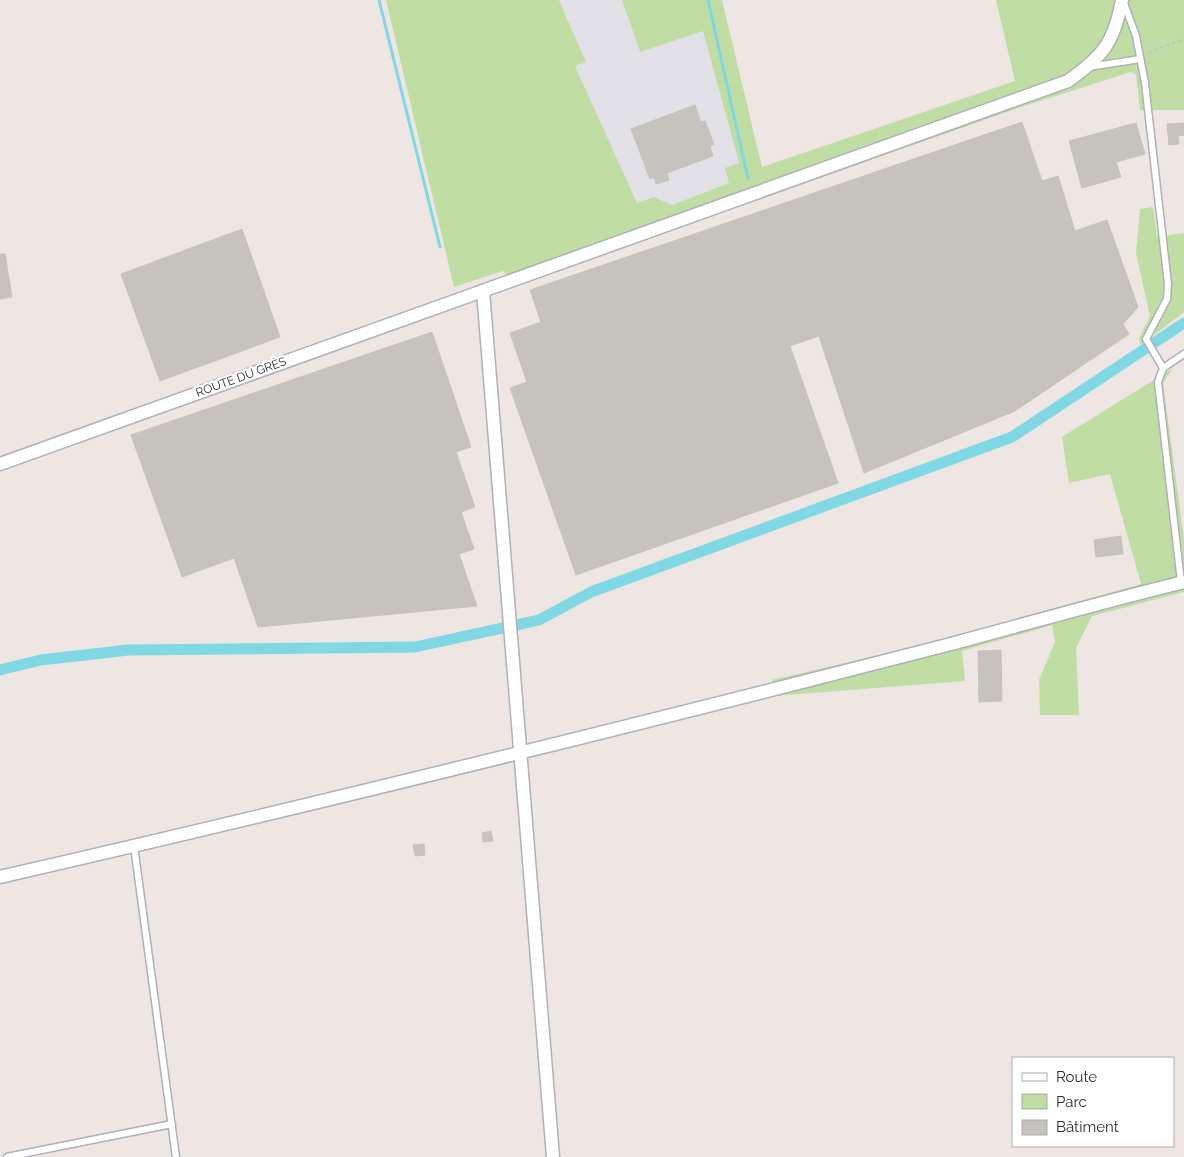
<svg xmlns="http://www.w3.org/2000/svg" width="1184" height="1157" viewBox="0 0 1184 1157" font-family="Raleway,sans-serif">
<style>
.industrial{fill:#e2e1e7}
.green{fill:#c0dea4}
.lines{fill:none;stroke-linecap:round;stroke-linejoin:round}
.stream{stroke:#80d8e4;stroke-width:3}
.canal{stroke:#80d8e4;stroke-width:11}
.building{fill:#c6c2bd;stroke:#c9c2bb}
.lane-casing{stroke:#aeb1b8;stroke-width:9}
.street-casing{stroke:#aeb1b8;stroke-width:15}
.path{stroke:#c4c4c4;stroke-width:2;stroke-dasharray:4 2.5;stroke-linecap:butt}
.lane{stroke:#fff;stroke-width:6}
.street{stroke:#fff;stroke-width:12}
.labels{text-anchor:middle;stroke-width:4.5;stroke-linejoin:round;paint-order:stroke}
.street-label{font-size:12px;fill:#2d2d2d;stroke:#fff}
</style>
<rect width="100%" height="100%" fill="#ede6e2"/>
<path class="industrial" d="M559,0H622L640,52L703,30L739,163L729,183L672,205L654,197L637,203L575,66L585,62Z"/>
<g class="green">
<path d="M386,0H559L586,62L575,66L637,203L654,197L672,205L729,183L725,168L739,163L703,31L640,52L622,0H722L762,167L1015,81L996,0H1184V110H1140L1136,75L1131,72L1021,107L514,285L503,271L454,287Z"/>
<path d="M1153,207L1157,237L1184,233V312L1141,345L1139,339L1150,316L1136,253L1140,209Z"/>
<path d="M1173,368L1163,383L1184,539V592L1092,616L1076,648L1079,715H1040L1039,680L1055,642L1052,625L962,651L965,681L774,696L772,680L930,643L1141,584L1110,474L1069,483L1062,437Z"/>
</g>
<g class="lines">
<g class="stream">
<path d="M379,0L440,247"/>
<path d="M708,0L748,179"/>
</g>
<path class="canal" d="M0,670L41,660L128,650L415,647L539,620L591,592L1012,437L1184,323"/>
</g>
<g class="building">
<path d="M695,105L701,122L705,121L714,144L710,146L713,156L667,173L669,180L656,184L654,177L650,179L631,129Z"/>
<path d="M1022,122L1042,181L1058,176L1075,231L1107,220L1138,307L1123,324L1129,334L1015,411L864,473L819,336L790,346L838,483L576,575L510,388L527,382L510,333L541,322L530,290Z"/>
<path d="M1136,123L1145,154L1116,162L1121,177L1082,188L1069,141Z"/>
<path d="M1184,123V135L1178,136L1179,144L1169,145L1167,124Z"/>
<path d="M242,229L280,337L160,381L121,274Z"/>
<path d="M0,254H5L12,297L0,299Z"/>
<path d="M432,332L471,447L456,452L475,507L461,512L474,549L459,554L477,606L258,627L234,558L182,577L131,435Z"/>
<path d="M1121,536L1123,554L1096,557L1094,540Z"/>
<path d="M1001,650L1002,701L979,702L978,651Z"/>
<path d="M491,831L493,841L483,842L482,833Z"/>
<path d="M424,844L425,855L415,856L413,845Z"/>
</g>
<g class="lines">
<defs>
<g id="lane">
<path d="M1124,3L1136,36L1145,83L1168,284L1167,299L1146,339L1163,368L1158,382L1181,582"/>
<path d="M1089,67L1140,59"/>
<path d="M1163,368L1184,354"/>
<path d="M134,846L176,1157"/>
<path d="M7,1157L172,1124"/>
</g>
<g id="street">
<path d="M483,291L553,1157"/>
<path d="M0,464L1068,81C1103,56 1114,43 1122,0"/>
<path d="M0,877C317,804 632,726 947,645C1026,624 1105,601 1184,582"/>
</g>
</defs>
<use href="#lane" class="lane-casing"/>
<use href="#street" class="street-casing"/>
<path class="path" d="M1148,54L1156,49L1184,39"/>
<use href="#lane" class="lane"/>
<use href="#street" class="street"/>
</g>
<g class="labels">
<g class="street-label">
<text transform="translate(241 377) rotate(-20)" y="4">ROUTE DU GRÈS</text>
</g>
</g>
<rect x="1012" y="1057" width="162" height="90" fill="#ffffff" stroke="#ababab"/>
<rect x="1022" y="1073" width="25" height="8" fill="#ffffff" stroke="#ababab"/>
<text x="1056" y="1082" font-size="15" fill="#2d2d2d">Route</text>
<rect x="1022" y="1094" width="25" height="15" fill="#c0dea4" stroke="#ababab"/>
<text x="1056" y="1107" font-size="15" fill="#2d2d2d">Parc</text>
<rect x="1022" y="1120" width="25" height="15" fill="#c6c2bd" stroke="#ababab"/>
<text x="1056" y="1132" font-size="15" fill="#2d2d2d">Bâtiment</text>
</svg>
